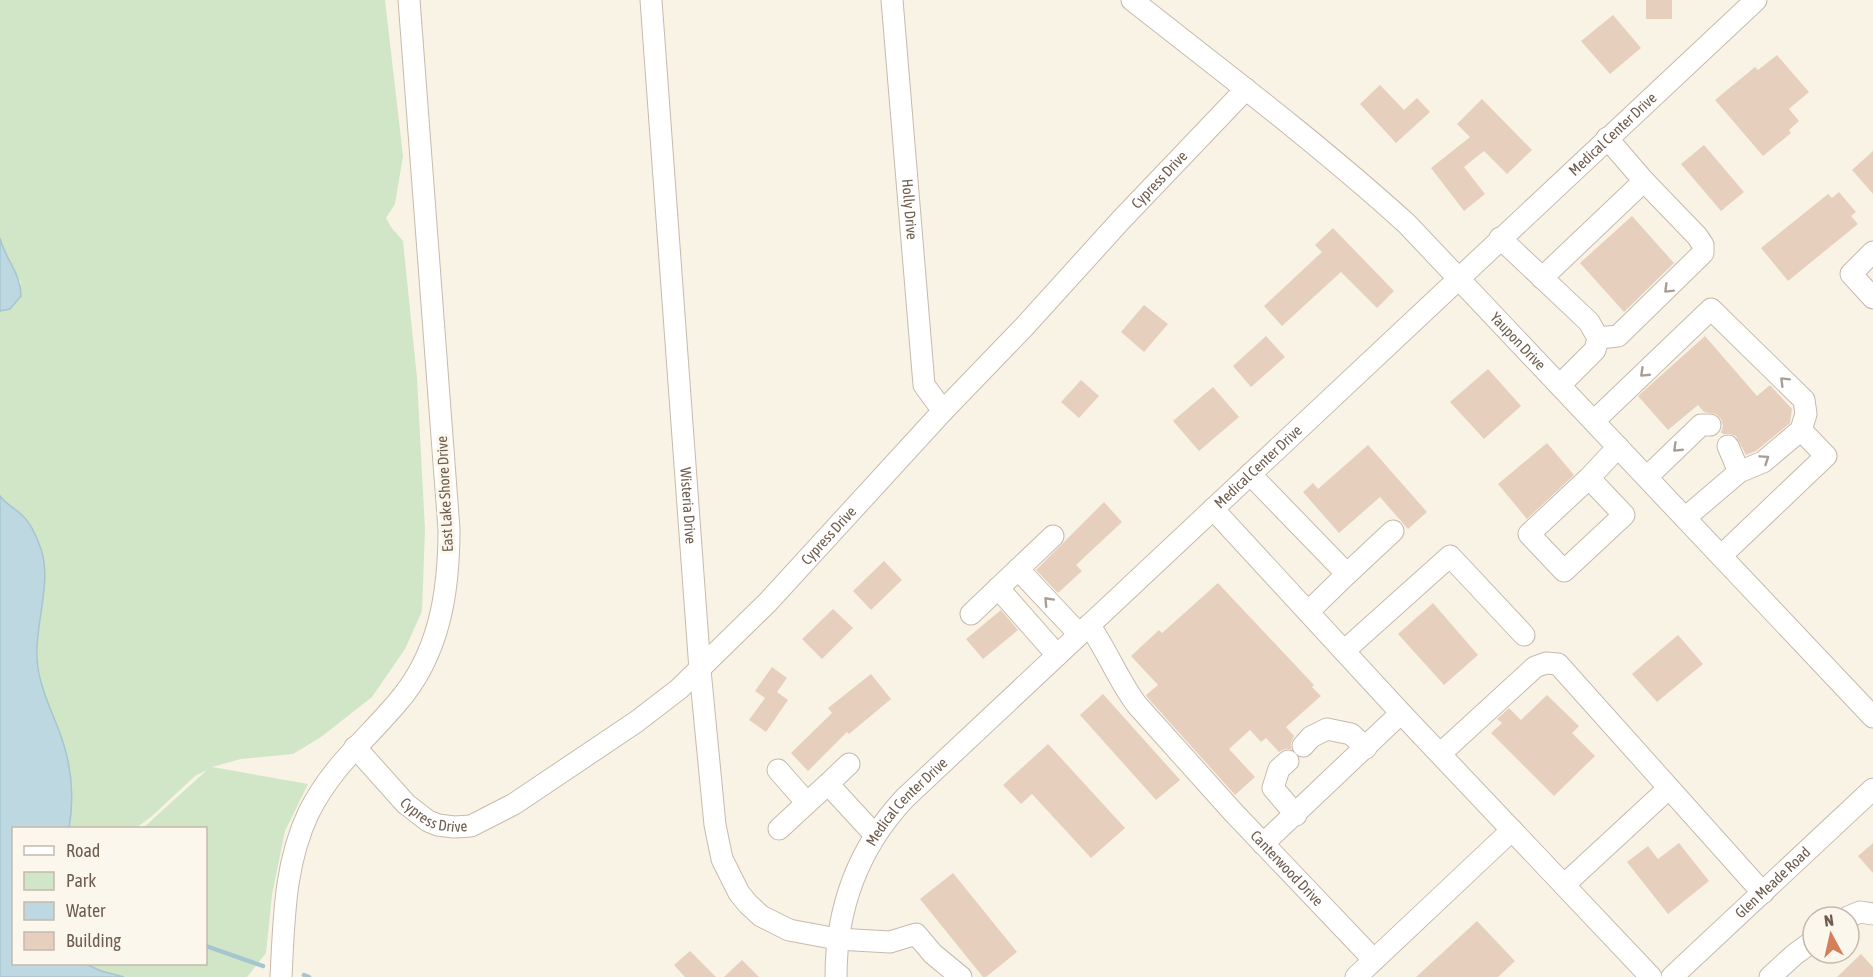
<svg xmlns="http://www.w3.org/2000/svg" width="1873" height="977" viewBox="0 0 1873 977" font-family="'Asap Condensed',sans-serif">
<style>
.green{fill:#d1e5c7}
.water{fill:#bdd8e0;stroke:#a5c6d1;stroke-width:1.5}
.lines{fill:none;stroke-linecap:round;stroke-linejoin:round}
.stream{stroke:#a5c6d1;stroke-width:4.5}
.building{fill:#e6d0bd}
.minor-casing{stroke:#c7baac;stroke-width:23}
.minor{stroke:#fff;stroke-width:21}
.oneway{stroke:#a99e95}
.labels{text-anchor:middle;stroke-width:6;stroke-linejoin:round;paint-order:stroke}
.street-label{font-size:15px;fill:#6f5d4e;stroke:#fcf7ec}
</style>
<rect width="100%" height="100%" fill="#f9f3e6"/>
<path class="green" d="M0,0H385L403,156L395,204L386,218L391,227L403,241L417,378L425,530L422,611L405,649L372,697L321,737L293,754L241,759L212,767L308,784L285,831L272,895L266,953L247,977H124L101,971L86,964H206V828H143L207,770L195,776L151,817L136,828H69L72,785L63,742L48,707L38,668L37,644L22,515L0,496V311L10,309L21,283L3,249L0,238Z"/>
<g class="water">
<path d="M0,238C5,259 21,273 21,296L10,309L0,311Z"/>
<path d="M0,496C6,504 14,508 21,514C31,523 37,537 41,549C53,585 32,630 38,668C42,695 55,717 63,742C72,770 74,800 69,828H14V964H86L101,971L124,977H0Z"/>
</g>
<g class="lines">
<g class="stream">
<path d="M206,946L263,966"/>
<path d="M304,975L309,977"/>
</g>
</g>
<g class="building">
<rect x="1646" y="0" width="26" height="19"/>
<path d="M1613,15L1641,48L1610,74L1581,41Z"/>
<path d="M1777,55L1809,92L1789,109L1799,121L1789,130L1791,133L1763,156L1715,100L1755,67L1758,70Z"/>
<path d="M1380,85L1404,110L1417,98L1430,112L1396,143L1360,104Z"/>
<path d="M1482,99L1532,150L1507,174L1484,151L1464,167L1485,194L1464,211L1431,168L1470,137L1457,124Z"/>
<path d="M1704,145L1744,192L1721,211L1681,164Z"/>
<path d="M1873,151V194L1852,170Z"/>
<path d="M1839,192L1856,212L1851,216L1858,224L1788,281L1761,248L1828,194L1832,198Z"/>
<path d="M1632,216L1674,263L1624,312L1580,263Z"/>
<path d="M1333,228L1394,291L1377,308L1341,272L1282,326L1264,306L1322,252L1315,245Z"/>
<path d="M1144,305L1168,324L1144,352L1121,332Z"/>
<path d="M1266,336L1285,357L1251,387L1233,366Z"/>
<path d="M1705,336L1757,396L1770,385L1792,409L1790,423L1756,451L1746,455L1736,436L1730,434H1723L1721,432L1723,426L1721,419L1716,414L1704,412L1698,405L1668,430L1638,396Z"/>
<path d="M1488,369L1521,406L1484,439L1450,402Z"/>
<path d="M1081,380L1099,396L1079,418L1061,402Z"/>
<path d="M1213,387L1239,417L1199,451L1173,421Z"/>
<path d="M1547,443L1574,475L1527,519L1498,484Z"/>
<path d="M1368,445L1427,512L1408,529L1380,497L1339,533L1303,492L1313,483L1318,489Z"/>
<path d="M1104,502L1122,522L1076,565L1082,571L1058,593L1036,570Z"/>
<path d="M884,561L902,580L871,610L853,591Z"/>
<path d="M1218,583L1314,685L1312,687L1321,696L1286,727L1294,736L1291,743V749H1285L1279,752L1266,738L1261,742L1250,730L1229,749L1255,777L1235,795L1147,697L1146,695L1158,685L1131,656L1159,630L1162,633Z"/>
<path d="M1433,603L1478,655L1444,685L1398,634Z"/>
<path d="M833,609L853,628L822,659L802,639Z"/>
<path d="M1001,610L1018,630L983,659L966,639Z"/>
<path d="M1678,635L1703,664L1657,702L1632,674Z"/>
<path d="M772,667L787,678L777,692L788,700L766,732L749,720L765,698L755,691Z"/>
<path d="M871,674L891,699L849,734L847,732L808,771L791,753L832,713L828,708Z"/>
<path d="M1103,694L1180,780L1156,800L1080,715Z"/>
<path d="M1547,695L1579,726L1572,733L1595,756L1554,796L1491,733L1502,723L1497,719L1509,708L1521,720Z"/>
<path d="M1048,744L1125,828L1091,858L1032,794L1021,804L1003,785Z"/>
<path d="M1679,843L1709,881L1668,914L1627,862L1648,846L1658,859Z"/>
<path d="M1873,843V873L1858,856Z"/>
<path d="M953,873L1017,952L986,977H983L920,899Z"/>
<path d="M1477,921L1515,961L1498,977H1416Z"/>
<path d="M690,951L716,977H685L674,965Z"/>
<path d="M1861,954L1873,967V977H1837Z"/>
<path d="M742,960L759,977H724Z"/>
</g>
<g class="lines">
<defs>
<g id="minor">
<path id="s1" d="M651,0L700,670L715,825L722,859L739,893L748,904L761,916L789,930L837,939L890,942L916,934L933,954L961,977"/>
<path id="s2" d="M892,0L924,385L943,411"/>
<path id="s3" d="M1132,0C1225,73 1320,145 1407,224L1873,717"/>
<path d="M1500,238L1589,322L1598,338L1595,350L1560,385"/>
<path d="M1873,252L1851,274L1873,298"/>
<path d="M1542,278L1644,181L1607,138"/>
<path d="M1598,338L1618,336L1703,253V245L1697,236L1644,181"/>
<path d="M1594,421L1711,309L1804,400L1806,414L1801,430L1763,462L1739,472L1685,518"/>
<path d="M1728,446L1739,472"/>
<path d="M1250,474L1347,574L1308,612"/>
<path d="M1647,477L1701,425H1710"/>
<path d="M1589,478L1624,515L1564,571L1529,534L1589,478L1618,447"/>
<path d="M1213,509L1401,713L1651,977"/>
<path d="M1721,556L1826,456L1801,430"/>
<path d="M1018,569L1079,634"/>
<path d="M1347,574L1393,531"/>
<path d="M998,588L1057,655"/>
<path d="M971,614L1053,536"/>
<path id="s4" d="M1089,625C1107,650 1118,680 1137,705L1233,812L1374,960"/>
<path d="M1344,651L1450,556L1524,635"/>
<path d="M1303,746L1311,737L1327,729L1351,734L1366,748"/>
<path id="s5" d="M355,747L406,804L428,821L438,825L454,827L471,826L514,804L636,722L679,689L768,602L943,411L1024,327L1121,220L1246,89"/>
<path d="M1440,754L1535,667L1546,663L1558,664L1763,893"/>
<path d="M1288,761L1279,769L1273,788L1296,815"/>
<path d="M778,770L807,803L828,784L875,835"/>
<path d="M828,784L849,764"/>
<path d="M779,829L807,803"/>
<path d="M1263,844L1401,713"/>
<path d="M1564,885L1669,788"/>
<path d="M1848,917L1860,912L1873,914"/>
<path d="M281,977C284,921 284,864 309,812C333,765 364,742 397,703C440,654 449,591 449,529L409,0"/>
<path id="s6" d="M836,977C836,908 858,848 905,798L1756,0"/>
<path d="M1356,977L1512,830"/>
<path id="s7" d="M1672,977L1873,789"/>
<path d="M1770,977L1794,955L1813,941"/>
</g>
</defs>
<use href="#minor" class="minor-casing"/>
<use href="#minor" class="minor"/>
</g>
<defs><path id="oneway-chevron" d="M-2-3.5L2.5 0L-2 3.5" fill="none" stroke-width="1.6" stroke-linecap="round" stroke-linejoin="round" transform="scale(1.5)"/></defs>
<g class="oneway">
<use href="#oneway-chevron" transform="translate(1668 289) rotate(135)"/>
<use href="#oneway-chevron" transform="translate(1644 373) rotate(136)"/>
<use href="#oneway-chevron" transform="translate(1784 381) rotate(-135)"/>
<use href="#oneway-chevron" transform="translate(1677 448) rotate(136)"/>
<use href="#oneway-chevron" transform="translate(1765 459) rotate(-34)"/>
<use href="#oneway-chevron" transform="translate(1048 601) rotate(-133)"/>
</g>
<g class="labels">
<g class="street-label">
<text dy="5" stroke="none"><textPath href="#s6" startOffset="1167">Medical Center Drive</textPath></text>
<text dy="5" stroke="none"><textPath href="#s5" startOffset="1098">Cypress Drive</textPath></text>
<text dy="5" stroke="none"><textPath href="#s2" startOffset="210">Holly Drive</textPath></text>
<text dy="5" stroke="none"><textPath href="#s3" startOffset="516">Yaupon Drive</textPath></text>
<text dy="5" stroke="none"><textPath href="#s6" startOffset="681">Medical Center Drive</textPath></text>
<text transform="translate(445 494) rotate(-93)" y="5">East Lake Shore Drive</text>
<text dy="5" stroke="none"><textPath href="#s1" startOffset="507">Wisteria Drive</textPath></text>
<text dy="5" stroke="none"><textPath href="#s5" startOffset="612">Cypress Drive</textPath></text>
<text dy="5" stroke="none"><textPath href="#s6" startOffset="195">Medical Center Drive</textPath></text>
<text dy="5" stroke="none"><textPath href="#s5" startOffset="108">Cypress Drive</textPath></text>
<text dy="5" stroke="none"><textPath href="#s4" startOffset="315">Canterwood Drive</textPath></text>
<text dy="5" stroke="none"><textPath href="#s7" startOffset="138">Glen Meade Road</textPath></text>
</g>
</g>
<rect x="12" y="827" width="195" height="138" fill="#fcf7ec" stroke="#c4b9ad" stroke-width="1.5"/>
<rect x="24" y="846" width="30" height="9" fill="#ffffff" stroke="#c4b9ad" stroke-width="1.5"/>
<text x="66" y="857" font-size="18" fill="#6f5d4e">Road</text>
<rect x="24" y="872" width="30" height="18" fill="#d1e5c7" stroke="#c4b9ad" stroke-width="1.5"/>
<text x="66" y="887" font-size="18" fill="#6f5d4e">Park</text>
<rect x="24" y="902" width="30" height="18" fill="#bdd8e0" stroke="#c4b9ad" stroke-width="1.5"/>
<text x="66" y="917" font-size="18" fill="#6f5d4e">Water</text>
<rect x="24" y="932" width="30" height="18" fill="#e6d0bd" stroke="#c4b9ad" stroke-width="1.5"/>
<text x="66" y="947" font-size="18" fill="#6f5d4e">Building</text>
<g transform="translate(1831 935) rotate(352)"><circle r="28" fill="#fcf7ec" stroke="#c4b9ad" stroke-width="1.5"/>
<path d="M0-4.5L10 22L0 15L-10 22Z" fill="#d37f5b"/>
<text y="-9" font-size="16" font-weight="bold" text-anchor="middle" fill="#6f5d4e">N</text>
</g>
</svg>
